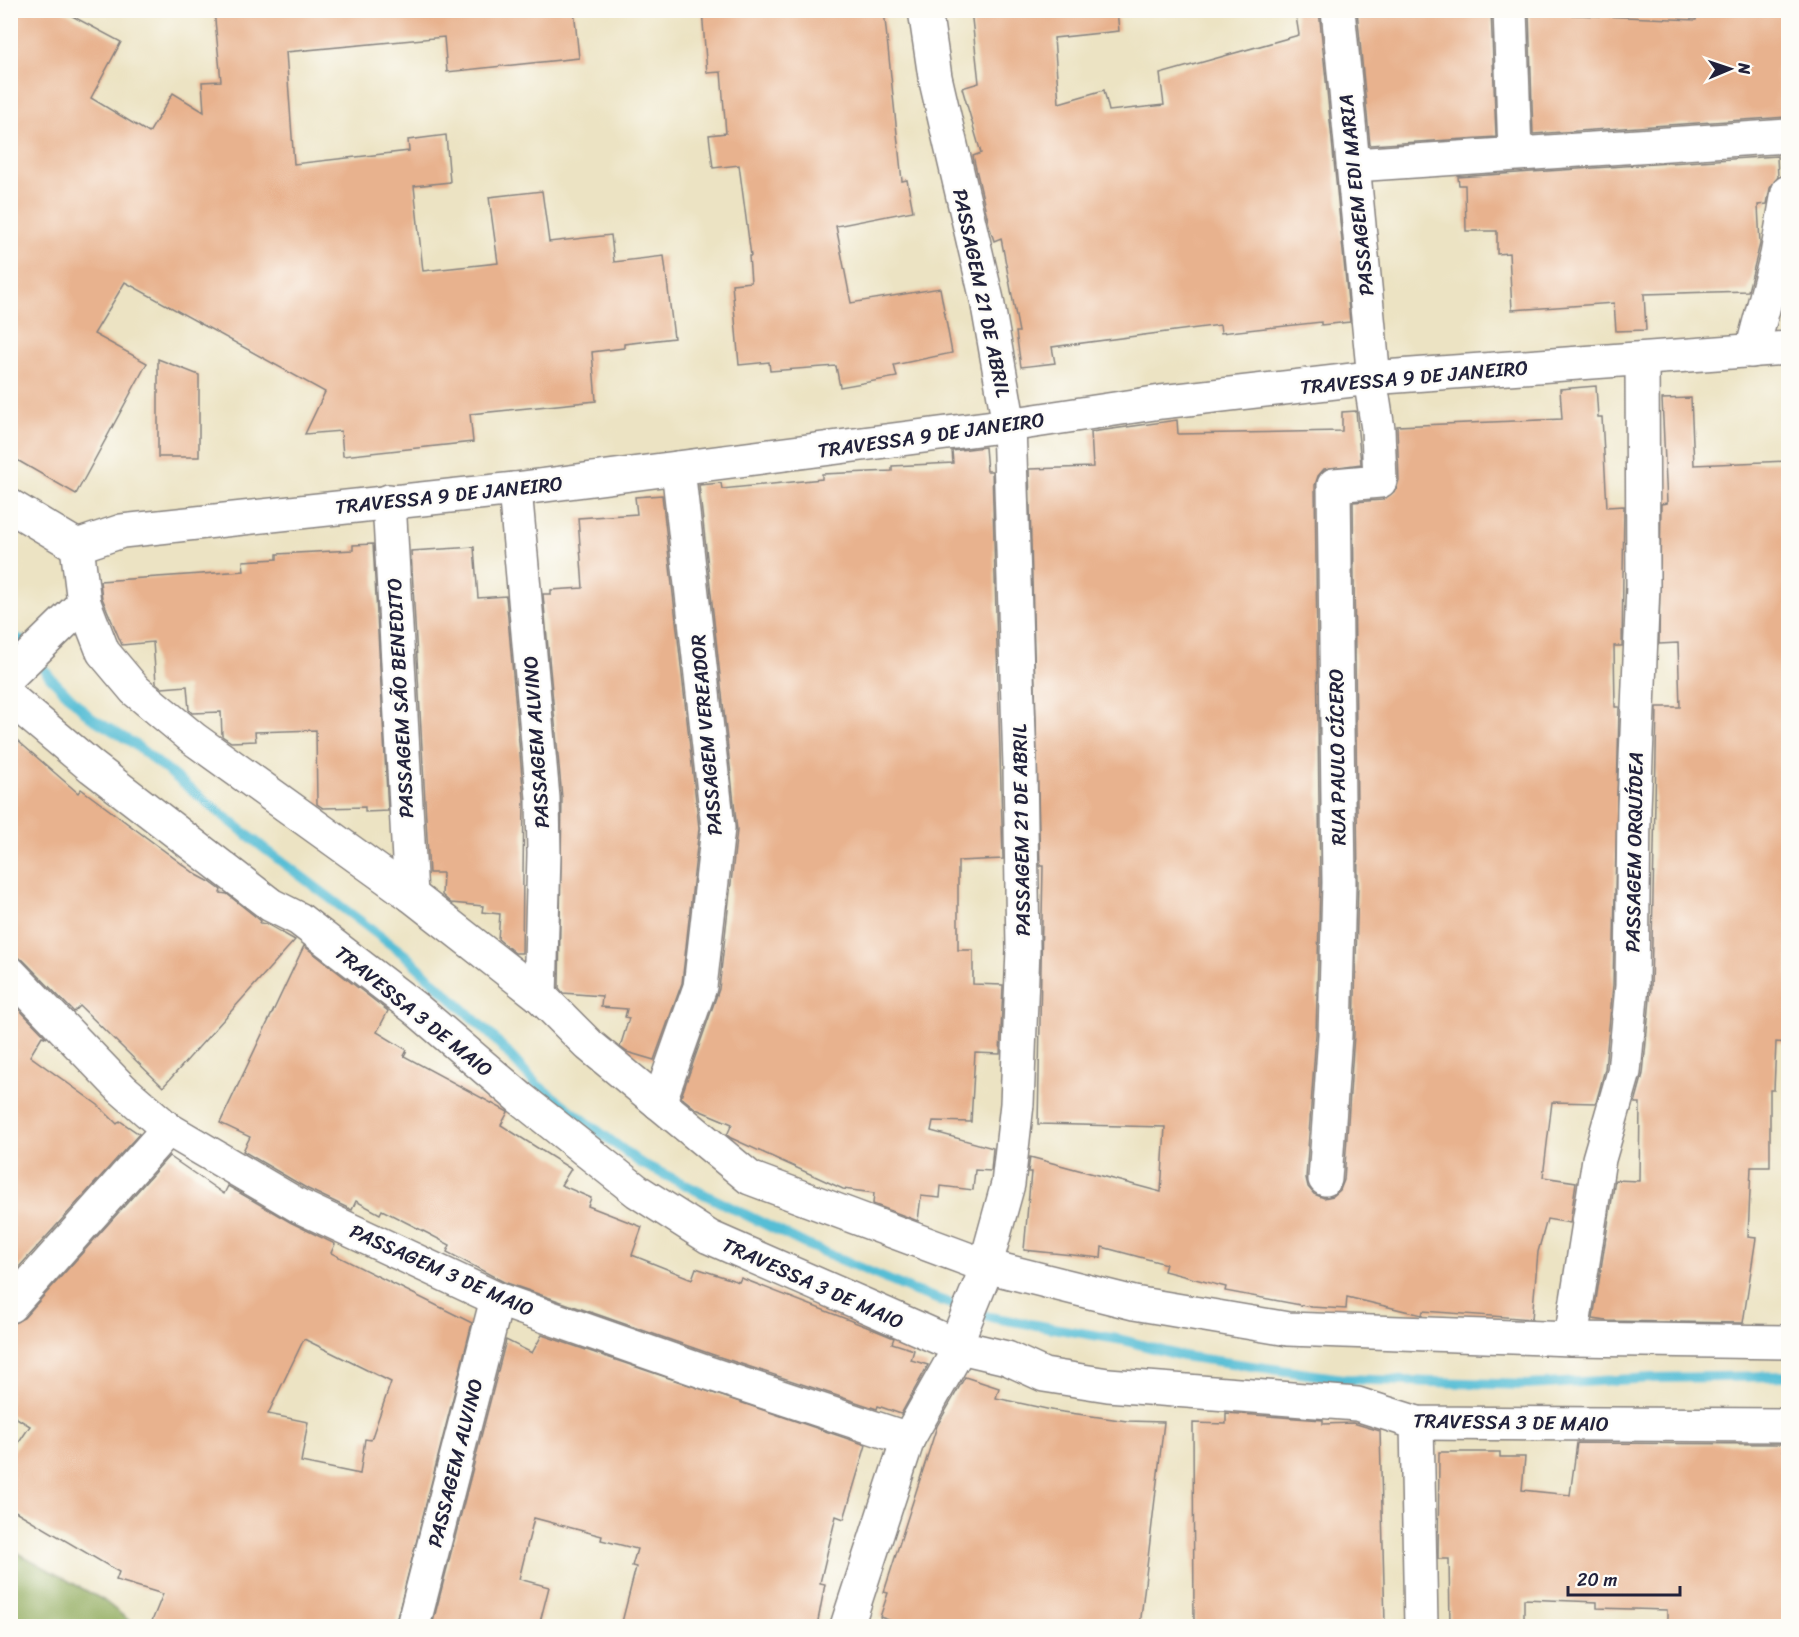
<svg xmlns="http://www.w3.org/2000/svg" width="1799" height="1637" viewBox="0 0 1799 1637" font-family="Sriracha,sans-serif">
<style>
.forest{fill:#8faa5b;stroke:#58664b;stroke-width:1.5}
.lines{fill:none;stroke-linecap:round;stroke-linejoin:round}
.stream{stroke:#57bed5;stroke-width:10}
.building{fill:#e8b28e;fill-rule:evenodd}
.minor-casing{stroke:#87827f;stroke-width:36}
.minor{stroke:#fff;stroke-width:33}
.labels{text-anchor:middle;stroke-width:5;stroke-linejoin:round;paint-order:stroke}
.street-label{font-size:20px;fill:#22223b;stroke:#fdfcf7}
</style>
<rect width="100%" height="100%" fill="#fdfcf7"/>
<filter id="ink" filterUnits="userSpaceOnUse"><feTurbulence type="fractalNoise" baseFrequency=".0167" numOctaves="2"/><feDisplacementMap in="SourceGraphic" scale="12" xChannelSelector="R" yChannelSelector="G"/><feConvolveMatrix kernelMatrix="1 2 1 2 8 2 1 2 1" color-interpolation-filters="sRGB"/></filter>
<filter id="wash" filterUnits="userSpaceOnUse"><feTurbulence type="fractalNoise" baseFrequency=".008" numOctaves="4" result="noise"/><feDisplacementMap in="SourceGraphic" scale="24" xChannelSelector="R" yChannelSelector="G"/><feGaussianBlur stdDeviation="1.35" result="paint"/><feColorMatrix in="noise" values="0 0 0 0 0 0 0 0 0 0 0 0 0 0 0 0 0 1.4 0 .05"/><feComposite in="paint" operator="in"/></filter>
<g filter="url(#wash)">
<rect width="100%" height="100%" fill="#ece3c3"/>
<path class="forest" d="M11,1549L103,1600L136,1626H11Z"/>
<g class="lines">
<path class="stream" d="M10,637L21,640L49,676L90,717L133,743L265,849L405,955L493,1037L536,1084L639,1162L805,1244L914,1291L989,1317L1123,1340L1182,1356L1343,1379L1527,1385L1652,1378L1788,1376"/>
</g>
<g id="blocks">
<g class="building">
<path d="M10,10H61L121,42L91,98L149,133L173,93L204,112L202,82L221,81L214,10H574L579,58L447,72L444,37L286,52L294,164L409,151L408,140L446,135L450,182L414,186L423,271L498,263L489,197L542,191L549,242L611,235L614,262L664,256L674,338L624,344V348L592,352L596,401L470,414L473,442L343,456L341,431L305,434L325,392L125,282L94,334L147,363L76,494L10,456Z"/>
<path d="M702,10H884L902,181L907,180L913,211L836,226L851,303L940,288L952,353L894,365L897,377L840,387L836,366L770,371L769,362L739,365L732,284L751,282L749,256H751L739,165L713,168L709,135L726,133L721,72L707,73Z"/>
<path d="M971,10H1117L1119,31L1054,38L1059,103L1104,90L1109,111L1164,105L1160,74L1299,35L1295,10H1319L1350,322L1321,325V322L1221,333L1220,325L1052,347L1055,363L1021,367L1016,332H1019L1001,238L994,241L989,225L973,156L981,153L962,88L979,83Z"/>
<path d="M1357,10H1491L1496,137L1370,145Z"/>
<path d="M1698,10H1788L1787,117L1533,134L1529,13L1696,20Z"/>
<path d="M1777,156L1778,177L1770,188L1767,204L1758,205L1760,244L1748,291L1644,294L1646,330L1616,331L1614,303L1512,310L1509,253L1497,254V231H1466L1465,185H1459L1458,177Z"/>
<path d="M158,359L199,375V457H158Z"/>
<path d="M1596,386L1598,417H1602L1607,507L1624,506L1622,646H1614L1615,707H1619L1613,985L1605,1069L1596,1103L1552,1102L1543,1177L1576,1182L1570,1223L1547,1219L1538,1252L1532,1319L1423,1311L1422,1315L1347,1297L1346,1309L1311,1307L1225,1291L1226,1287L1164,1271L1166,1264L1102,1247L1101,1258L1024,1250L1031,1172H1028L1030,1157L1161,1192L1165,1127L1038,1124L1043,866H1040L1029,469L1093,467L1091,432L1177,420L1178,434L1342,431V412L1356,411L1361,464L1324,469L1318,476L1315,485L1320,883L1316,1034L1306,1178L1308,1187L1314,1194L1324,1198L1333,1196L1340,1190L1344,1180L1354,1035L1358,883L1353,502L1382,500L1396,490L1399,480L1397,426L1562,419L1560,389Z"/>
<path d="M1691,398L1694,465L1788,461V1043L1776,1042L1774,1090H1770V1167H1751L1748,1237L1756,1238L1743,1323L1607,1321L1593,1319L1615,1180L1639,1181L1640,1103H1635L1643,1074L1651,988L1657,707H1680L1678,643L1659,644L1661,504L1667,503L1662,399Z"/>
<path d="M985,447L987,471H992L1003,859L958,861V950H973V984L1003,985L1000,1054L975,1053L971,1122L933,1121L931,1131L993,1148L991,1171L975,1170L973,1190L941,1186L940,1198L921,1196L918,1221L873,1204L874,1193L843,1189L731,1138L727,1135L732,1124L696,1109L681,1097L719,989L737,830L699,485L721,483L722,489L822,479V474L892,471V466L953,463L952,451Z"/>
<path d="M662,495L699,828L682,983L654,1060L627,1052L620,1047L629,1018L625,1017L627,1009L601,1007L602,996L563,993L559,988L562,798L543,594H551V590L583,588L578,518L637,514L635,497Z"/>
<path d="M373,544L388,811L365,812V807L323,808L317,804L316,730L255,732L256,741L231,742L222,736L221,712L192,713L189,710L187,686L162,688L156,683L153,642L122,645L102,598L100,581L244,571L243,561L277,559V554L353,550V545Z"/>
<path d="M474,547L478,598L506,596L524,799L522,953H515L498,939L500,914L482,912L483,906L451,903L442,895L443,873H429L411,551Z"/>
<path d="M10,734L78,793L81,789L197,875L210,882L221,890L220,893L227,894L261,921L260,923L267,924L295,940L163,1087L80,1006L74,1012L23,960L10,955Z"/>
<path d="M304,946L388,1011L377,1032L407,1050L404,1056L508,1112L501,1125L571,1169L561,1185L591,1198L588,1206L642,1227L632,1255L692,1279L696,1268L739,1282L741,1278L867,1327L894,1338L892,1343L914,1350L911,1360L928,1365L901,1414L878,1406L877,1409L711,1354L504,1282L447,1252L450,1245L427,1233L382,1210L380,1214L356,1201L352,1210L308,1189L243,1151L250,1137L220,1123Z"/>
<path d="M13,1003L47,1038L42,1036L30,1056L98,1105L117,1124L120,1121L139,1134L10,1277V1006Z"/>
<path d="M169,1156L224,1194L228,1186L290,1222L335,1244L331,1253L472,1323L395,1626H150L163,1594L116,1580L119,1572L10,1508V1456L30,1426L10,1414V1324L24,1318ZM304,1339L391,1382L371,1440L365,1439L360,1474L301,1462L308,1422L268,1414Z"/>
<path d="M542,1335L866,1445L844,1519L836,1516L820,1583L825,1584L817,1626H621L636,1567L632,1566L637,1549L601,1540L602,1536L534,1518L519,1579L549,1587L539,1626H432L506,1340L532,1353Z"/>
<path d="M965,1377L999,1388L996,1398L1056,1411L1127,1421L1164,1422L1140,1626H907L880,1617L888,1593L884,1592L937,1426Z"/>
<path d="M1226,1413L1323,1420V1424L1353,1423L1380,1431L1385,1624L1194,1626L1193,1423L1226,1424Z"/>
<path d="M1577,1443L1784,1444L1783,1450L1788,1451V1626H1667V1610L1597,1608V1602L1524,1599V1626H1450L1449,1559H1438L1439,1452H1500V1457H1525L1522,1490L1570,1495Z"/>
</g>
</g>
</g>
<g filter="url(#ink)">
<use href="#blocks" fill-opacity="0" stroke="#87827f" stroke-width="1.5"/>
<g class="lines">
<defs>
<g id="minor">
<path d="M1338,10L1374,379"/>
<path d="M1510,10L1515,153"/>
<path d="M1354,165L1788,136"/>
<path d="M1752,351L1777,255L1788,192"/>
<path d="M515,489L543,798L544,854L540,996"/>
<path d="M389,501L411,895"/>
<path d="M10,506L77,546"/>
<path d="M77,546L84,603L103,652L135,690L194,739L411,895L540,996L589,1045L750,1178L986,1266L1134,1303L1288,1329L1571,1339L1788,1342"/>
<path d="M77,546L122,531L515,489L1009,425L1161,402L1370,378L1788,348"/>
<path d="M10,675L84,603"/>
<path d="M10,698L92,767L271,905L299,919L416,1009L520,1098L637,1191L709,1237L960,1347L1007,1358L1044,1375L1108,1385L1357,1404L1417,1423L1788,1425"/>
<path d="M10,973L122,1089L168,1129L299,1206L497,1299L705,1372L908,1439"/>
<path d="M659,1103L700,987L718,828L678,468"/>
<path d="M1325,1179L1335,1035L1339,883L1334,485L1380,481L1378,429L1370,378"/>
<path d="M10,1306L168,1129"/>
<path d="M1571,1339L1599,1159L1624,1072L1632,986L1634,808L1643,585L1642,359"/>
<path d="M1417,1423L1421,1626"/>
<path d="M413,1626L497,1299"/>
<path d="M847,1626L908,1439L960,1347L959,1336L981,1282L1008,1184L1017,1104L1023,949L1020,766L1009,425L987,300L935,77L925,10"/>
</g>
</defs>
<use href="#minor" class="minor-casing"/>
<use href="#minor" class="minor"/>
</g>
</g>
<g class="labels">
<g class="street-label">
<text transform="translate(1356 195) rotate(-96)" y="7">PASSAGEM EDI MARIA</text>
<text transform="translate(982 293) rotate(78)" y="7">PASSAGEM 21 DE ABRIL</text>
<text transform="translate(1414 377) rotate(-5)" y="7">TRAVESSA 9 DE JANEIRO</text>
<text transform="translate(931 435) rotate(-8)" y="7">TRAVESSA 9 DE JANEIRO</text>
<text transform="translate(449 495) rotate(-6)" y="7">TRAVESSA 9 DE JANEIRO</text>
<text transform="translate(400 698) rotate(-93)" y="7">PASSAGEM SÃO BENEDITO</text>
<text transform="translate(706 735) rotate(-95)" y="7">PASSAGEM VEREADOR</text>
<text transform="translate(536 742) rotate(-94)" y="7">PASSAGEM ALVINO</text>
<text transform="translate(1337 757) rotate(-91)" y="7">RUA PAULO CÍCERO</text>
<text transform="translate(1021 830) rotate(-91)" y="7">PASSAGEM 21 DE ABRIL</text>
<text transform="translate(1634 852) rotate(-89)" y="7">PASSAGEM ORQUÍDEA</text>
<text transform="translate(414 1011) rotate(39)" y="7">TRAVESSA 3 DE MAIO</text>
<text transform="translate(442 1270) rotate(24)" y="7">PASSAGEM 3 DE MAIO</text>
<text transform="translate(813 1283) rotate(24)" y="7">TRAVESSA 3 DE MAIO</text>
<text transform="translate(1511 1422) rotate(1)" y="7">TRAVESSA 3 DE MAIO</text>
<text transform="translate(455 1463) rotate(-76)" y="7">PASSAGEM ALVINO</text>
</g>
</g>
<rect width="1799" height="1637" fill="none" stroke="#fdfcf7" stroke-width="36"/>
<g transform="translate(1730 69) rotate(88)" stroke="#fdfcf7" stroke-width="4.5" paint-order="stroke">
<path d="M0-4.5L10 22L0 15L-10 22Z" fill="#22223b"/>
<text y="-9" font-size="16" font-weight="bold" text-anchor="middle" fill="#22223b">N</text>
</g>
<path d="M1568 1586v9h112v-9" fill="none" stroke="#22223b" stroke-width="3"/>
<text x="1577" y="1586" font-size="18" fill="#22223b" stroke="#fdfcf7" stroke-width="4.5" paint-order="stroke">20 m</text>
</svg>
